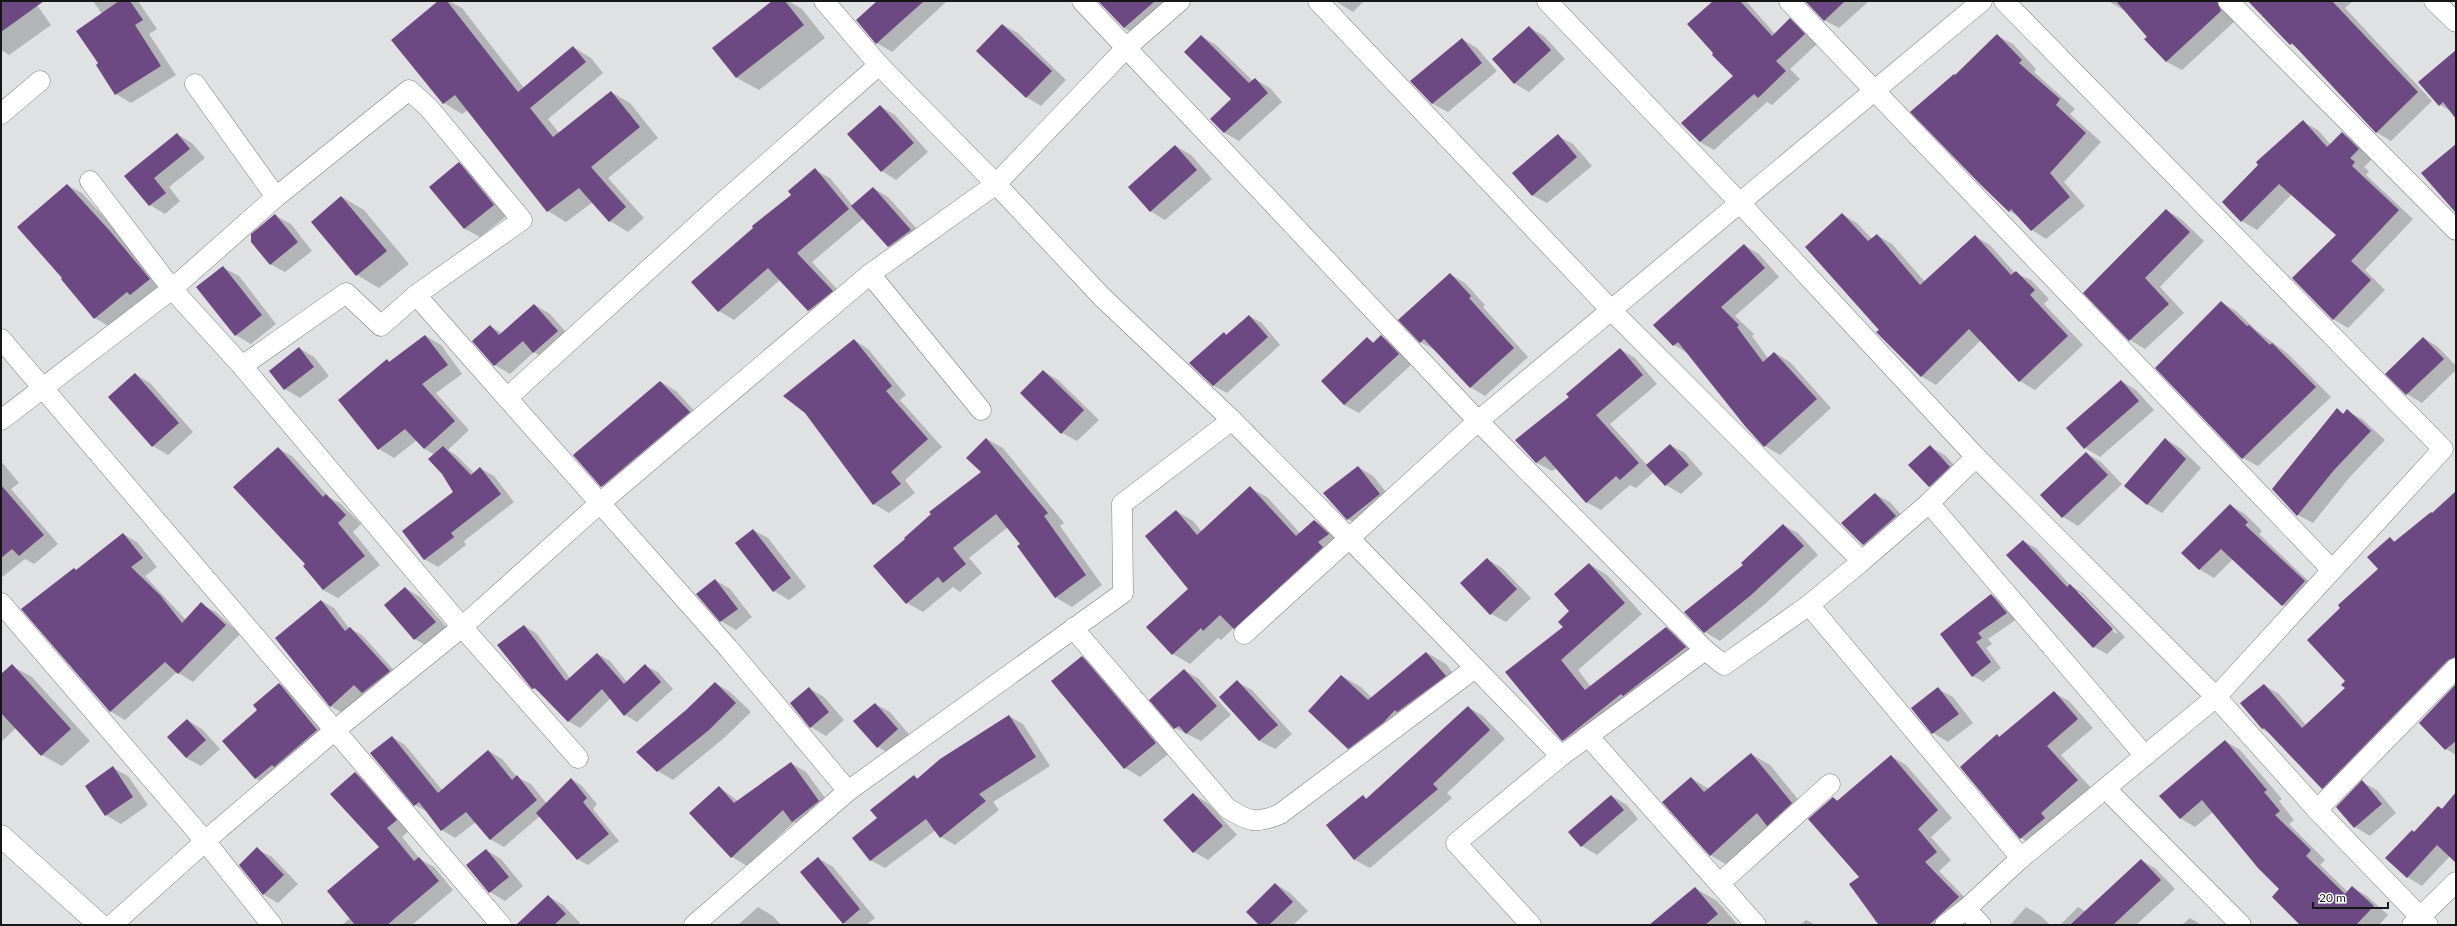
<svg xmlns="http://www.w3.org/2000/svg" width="2457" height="926" viewBox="0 0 2457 926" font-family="Lato,sans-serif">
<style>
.shadow{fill:#0003;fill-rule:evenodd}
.building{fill:#6c4982}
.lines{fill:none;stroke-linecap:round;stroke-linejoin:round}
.minor-casing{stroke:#7c7d7e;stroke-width:21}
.tertiary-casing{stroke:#7c7d7e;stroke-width:23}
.minor{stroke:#fff;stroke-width:20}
.tertiary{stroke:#fff;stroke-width:22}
</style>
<rect width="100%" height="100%" fill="#e0e1e3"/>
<g class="shadow">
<path d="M1,1H34L51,25L9,55L1,50Z"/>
<path d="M93,1H138L157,29L149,34L176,75L131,103L116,94L99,64L102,14Z"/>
<path d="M440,1H449L462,8L524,88L573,47L591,58L603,73L548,119L559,133L611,92L630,103L658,138L608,178L644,218L628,232L610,221L593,202L566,222L548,211L468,110L462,114L444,103Z"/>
<path d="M773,1H788L802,9L825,38L759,90L737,78L714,48Z"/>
<path d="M879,1H947L892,52L877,43L857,20Z"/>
<path d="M1099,1H1178L1139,36L1124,28Z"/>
<path d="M1335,1H1364L1353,12Z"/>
<path d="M1715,1H1746L1775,34L1790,20L1804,28L1818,43L1790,69L1800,79L1772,105L1767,102L1714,150L1700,142L1734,76L1715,53Z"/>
<path d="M1806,1H1869L1839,28L1824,20Z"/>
<path d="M2108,1H2237L2236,20L2182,70L2167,62L2146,39L2148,37L2127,12Z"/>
<path d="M2248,1H2353L2345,8L2432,101L2391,141L2376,132L2297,48L2291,44Z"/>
<path d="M1003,25L1018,33L1066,80L1041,106L1026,97Z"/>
<path d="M1529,27L1544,36L1565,59L1529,92L1514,83Z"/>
<path d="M1201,36L1216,45L1253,81L1255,79L1270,88L1282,102L1239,141L1225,133L1212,119L1233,100Z"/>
<path d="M1998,36L2013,44L2036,69L2034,72L2075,109L2070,114L2101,142L2064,182L2085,206L2046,239L2032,230L2020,217L2009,211L1955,76Z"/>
<path d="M1462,39L1477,48L1497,71L1448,112L1433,104L1411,81Z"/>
<path d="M2456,51V117L2451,111L2440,105Z"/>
<path d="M880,106L895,115L928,152L896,180L882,171Z"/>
<path d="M2303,122L2318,130L2331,145L2342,133L2357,142L2373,158L2364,167L2369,171L2366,175L2413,219L2365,270L2385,290L2348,328L2333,319L2337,235L2292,194L2257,230L2242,221Z"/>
<path d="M177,134L192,143L205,158L169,187L180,201L165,214L150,205L126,176Z"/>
<path d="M1558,136L1573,144L1592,166L1547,203L1532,195Z"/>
<path d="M1176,146L1191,155L1212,179L1165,220L1150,211Z"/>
<path d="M459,163L474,172L509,214L480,237L465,229L431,187Z"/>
<path d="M815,170L830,178L853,206L873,188L888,197L926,239L904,255L889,246L864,218L812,262L847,300L824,319L809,310L780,280L734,320L719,311L693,282L793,195Z"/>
<path d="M67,185L82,193L124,239L164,288L110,327L95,318Z"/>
<path d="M342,197L364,210L409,264L379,288L357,275L312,222Z"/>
<path d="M2166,210L2181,219L2204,241L2160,287L2184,313L2145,349L2130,340L2085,293Z"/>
<path d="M1842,214L1857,223L1872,239L1877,235L1892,244L1925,282L1975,236L1990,245L2015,273L2031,280L2049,299L2044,304L2083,345L2035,390L2020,381L1981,340L1936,385L1921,376L1880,330Z"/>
<path d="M276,216L291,224L312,251L285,272L270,264Z"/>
<path d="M1744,245L1759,254L1779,277L1735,316L1754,334L1752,336L1768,358L1775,353L1790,362L1831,408L1780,455L1765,446L1746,426L1689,354L1674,345Z"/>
<path d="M224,268L239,276L276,324L251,344L236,335Z"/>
<path d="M1450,274L1465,283L1485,305L1483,307L1528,357L1485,396L1470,387L1435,350L1420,342Z"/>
<path d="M2221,302L2236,311L2256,330L2287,353L2331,397L2258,466L2243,458Z"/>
<path d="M535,305L550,314L573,340L549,361L534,352L510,374L495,365L490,326L502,333Z"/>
<path d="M1249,316L1262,323L1280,345L1227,393L1214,386L1191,363L1224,334L1227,335Z"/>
<path d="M426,336L441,345L462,374L436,393L469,430L448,450L456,455L474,473L480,468L494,476L514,502L464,541L466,545L438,567L424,559L455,492L435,455L425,449L417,440L394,458L379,449L387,360L390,362Z"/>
<path d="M1382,337L1397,345L1413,363L1359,413L1344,405L1367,338L1375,343Z"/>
<path d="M2424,338L2438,347L2456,366V370L2422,403L2407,394L2387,374Z"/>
<path d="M854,340L868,349L906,395L900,400L942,447L905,480L915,493L889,513L874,504Z"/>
<path d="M299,348L314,357L329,376L300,398L285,389L270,371Z"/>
<path d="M1620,349L1635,358L1657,384L1610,424L1647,465L1670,445L1685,453L1703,474L1681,494L1666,485L1654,472L1636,488L1630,485L1601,510L1586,502L1557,468L1552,471L1537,463L1516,440L1570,397Z"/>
<path d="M1043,371L1058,380L1099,420L1077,441L1062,433Z"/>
<path d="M135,374L150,383L193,432L168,455L153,446Z"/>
<path d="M2121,381L2136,390L2154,410L2100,457L2085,448Z"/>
<path d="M661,382L676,391L704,421L617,495L602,486Z"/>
<path d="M2337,410L2344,414L2347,411L2362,419L2385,440L2349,478L2313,523L2298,515L2273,489Z"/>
<path d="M987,439L1003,448L1064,523L1060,526L1102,585L1072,607L1055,597L1022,544L1008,527L969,558L982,573L960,592L953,587L923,612L907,603L982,472Z"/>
<path d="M2165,439L2180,448L2201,468L2162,513L2147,504Z"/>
<path d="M1930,447L1945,455L1964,476L1944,495L1930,486Z"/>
<path d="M278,448L293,457L329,497L341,504L361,524L353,532L380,565L338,598L323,590L304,566L307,564Z"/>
<path d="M2086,453L2101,462L2122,484L2078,526L2063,517Z"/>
<path d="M1,461L19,483L11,489L58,544L34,564L25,559L1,578Z"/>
<path d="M1358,467L1373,476L1395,503L1363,528L1348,519Z"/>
<path d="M1250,488L1267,497L1300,533L1315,521L1332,531L1345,544L1251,638L1234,628L1221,640L1218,638L1190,664L1173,654L1190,589L1176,511L1193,521L1202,532Z"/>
<path d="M2456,492V675L2337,797L2322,788L2271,734L2262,729L2264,685L2279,694L2306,725L2346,688L2390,538L2396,542L2433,514Z"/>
<path d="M1875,494L1890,502L1910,525L1878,553L1863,544Z"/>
<path d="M2230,505L2245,514L2262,531L2259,534L2319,591L2298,614L2283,605L2233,559L2214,578L2199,569Z"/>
<path d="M1783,525L1798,533L1818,555L1765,604L1720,641L1705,632L1744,565Z"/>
<path d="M753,530L768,538L806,587L789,600L774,591L736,543Z"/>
<path d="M123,534L137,542L157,567L145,576L186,620L201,604L216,612L240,634L193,682L177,672L125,720L110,711L76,571Z"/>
<path d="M2023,541L2036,548L2071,586L2083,593L2125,637L2107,654L2094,647ZM2077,592H2079L2117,632L2116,634Z"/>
<path d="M1487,559L1502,568L1531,598L1506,622L1491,614Z"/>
<path d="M1589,564L1607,575L1642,614L1578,670L1591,687L1666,628L1684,638L1703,658L1581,750L1563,740L1507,672L1565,627Z"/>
<path d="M715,580L730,589L752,617L736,630L721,621Z"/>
<path d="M405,588L420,597L450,631L430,648L415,639Z"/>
<path d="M1991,595L2002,601L2017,619L1988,639L1992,644L1986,648L2001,668L1983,682L1973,676L1942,634Z"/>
<path d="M322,601L334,608L349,628L362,635L401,678L343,713L330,706Z"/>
<path d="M524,626L536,633L570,678L598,654L610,661L627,682L646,666L658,672L673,689L637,722L625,715L611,698L580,728L568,721L541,693L533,688Z"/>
<path d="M1427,653L1446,664L1464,687L1368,759L1348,748L1342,676L1361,687L1372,698Z"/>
<path d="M1082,657L1097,666L1171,752L1140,777L1125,768Z"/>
<path d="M12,666L32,677L90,741L62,766L42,755L16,728L1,742V676Z"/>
<path d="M1184,670L1199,679L1231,715L1201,741L1175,728Z"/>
<path d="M1237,682L1252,690L1292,734L1275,749L1260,741L1220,697Z"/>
<path d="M715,683L730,692L751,712L724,738L673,780L658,771L686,711Z"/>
<path d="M280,684L295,693L327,731L270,787L255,778L258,710Z"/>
<path d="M2456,686V755L2446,749Z"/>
<path d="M809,688L824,697L844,720L826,736L811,727Z"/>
<path d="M1938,689L1953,697L1973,723L1948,742L1933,733L1912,708Z"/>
<path d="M2054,693L2069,701L2093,728L2061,755L2092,789L2036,847L2021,838L1997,735L2000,737Z"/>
<path d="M875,704L890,712L912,738L893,756L878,747Z"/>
<path d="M1468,707L1483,716L1505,739L1447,793L1452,798L1370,868L1355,860L1327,825L1363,797L1367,799Z"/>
<path d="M1009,716L1023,724L1050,766L993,802L999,810L955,845L941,837L936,830L885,868L870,860L914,776L918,779Z"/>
<path d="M187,720L202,729L220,749L201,766L186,758Z"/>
<path d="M392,737L405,745L443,791L489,751L502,759L517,777L531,784L547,804L571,779L581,785L597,804L593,809L619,841L588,865L577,859L540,816L504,847L490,839L476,822L455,838L442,830L428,812L415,805Z"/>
<path d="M2225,741L2240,750L2282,799L2279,801L2294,820L2289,824L2325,860L2320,865L2348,892L2352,887L2367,896L2388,915L2379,925H2302L2281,889L2213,812L2195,827L2180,818Z"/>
<path d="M1751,754L1770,765L1810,814L1729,866L1710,855L1691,778L1709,789Z"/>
<path d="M1891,756L1906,765L1952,818L1931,837L1951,860L1939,871L1973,906L1946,925H1878L1850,885L1860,877L1833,798L1839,801Z"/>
<path d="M791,763L806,772L834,810L807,830L794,822L747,866L732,857L719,787L738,801Z"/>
<path d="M113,768L128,776L148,805L121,824L106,815Z"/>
<path d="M355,773L370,782L411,829L402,837L420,859L434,867L453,890L412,925H342L350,918L380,847Z"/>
<path d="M2362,782L2377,790L2396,813L2370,836L2355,827Z"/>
<path d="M2456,793V861L2450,856L2422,886L2407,877L2415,833L2439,807L2442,809Z"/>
<path d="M1193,794L1208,803L1237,835L1208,860L1194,852Z"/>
<path d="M1612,796L1627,805L1638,819L1597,855L1582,846Z"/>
<path d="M257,849L272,857L298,884L278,903L263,894Z"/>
<path d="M486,850L501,859L523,886L505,901L490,892Z"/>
<path d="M818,858L833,867L875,918L866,925H848L844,923Z"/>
<path d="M2141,860L2156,869L2175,889L2136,925H2060L2078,907L2086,912Z"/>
<path d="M1276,884L1290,893L1308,911L1293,925H1260Z"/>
<path d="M1695,888L1717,901L1738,925H1651Z"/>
<path d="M548,896L563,905L580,923L578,925H531Z"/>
<path d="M758,907L773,916L781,925H738Z"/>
<path d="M2026,907L2041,916L2050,925H2010Z"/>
<path d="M2190,918L2202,925H2182Z"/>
<path d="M1806,920L1816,925H1800Z"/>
</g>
<g class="building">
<path d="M1,1H44L1,32Z"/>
<path d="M119,1H130L143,20L135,25L161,66L115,95L96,65L98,63L76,31Z"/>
<path d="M438,1H447L518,92L573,46L586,62L530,108L553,137L611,91L640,127L591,167L626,207L609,222L579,188L547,212L455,95L443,104L391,40Z"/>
<path d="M772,1H785L804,25L736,78L712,48Z"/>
<path d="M877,1H924L876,44L856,20Z"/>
<path d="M1098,1H1155L1124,28Z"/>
<path d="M1713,1H1740L1772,36L1790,18L1805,34L1776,61L1786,71L1758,98L1754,94L1700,142L1681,123L1733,76L1712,55L1713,53L1687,24Z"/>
<path d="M1807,1H1845L1824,21L1806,2Z"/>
<path d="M2116,1H2217L2221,11L2166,62L2144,39L2147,37Z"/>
<path d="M2248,1H2332L2418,92L2376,133L2292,43L2290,45Z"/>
<path d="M1002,24L1052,71L1026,98L976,51Z"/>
<path d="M1529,26L1551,50L1514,84L1492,59Z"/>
<path d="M1997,34L2022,60L2019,63L2060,99L2056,105L2086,133L2050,173L2070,197L2031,231L2011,209L2009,212L1980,184L1910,112L1954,74L1955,75Z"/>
<path d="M1201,35L1249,83L1255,78L1268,93L1224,133L1210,119L1231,99L1184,52Z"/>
<path d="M1462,38L1482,63L1432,104L1410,81Z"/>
<path d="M2456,50V119L2443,102L2439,106L2418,82Z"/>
<path d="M880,105L914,143L881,172L847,134Z"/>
<path d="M2303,120L2327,147L2342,132L2359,149L2350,158L2355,162L2352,166L2399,210L2351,261L2371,280L2333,320L2292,278L2336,235L2279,184L2241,222L2222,202L2258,165L2256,162Z"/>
<path d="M177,133L190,149L154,178L166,193L149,206L124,176Z"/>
<path d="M1558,134L1577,157L1532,196L1512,173Z"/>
<path d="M2456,144V213L2421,173Z"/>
<path d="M1175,145L1197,170L1150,212L1128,187Z"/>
<path d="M459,162L494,205L464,229L429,187Z"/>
<path d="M815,168L849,209L797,253L833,291L808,311L768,268L718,312L691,282L753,228L752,226L791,195L788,191Z"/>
<path d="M67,184L109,230L150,279L130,295L127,292L94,319L61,279L62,278L17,227Z"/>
<path d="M873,187L911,230L888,247L851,206Z"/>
<path d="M341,196L387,251L356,276L311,222Z"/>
<path d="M2166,209L2190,232L2145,278L2169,304L2129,341L2083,293Z"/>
<path d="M1842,213L1868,241L1877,234L1920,285L1975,235L2011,275L2016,271L2035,290L2030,295L2068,336L2019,382L1969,329L1921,377L1876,332L1879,330L1805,247Z"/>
<path d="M275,214L298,242L270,265L251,242V234Z"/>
<path d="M1744,244L1765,268L1721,307L1739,325L1737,327L1763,362L1774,352L1817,399L1764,447L1745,426L1678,342L1673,346L1653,325Z"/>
<path d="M223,266L262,315L235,336L196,287Z"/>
<path d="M1450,273L1471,296L1469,298L1514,348L1470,388L1424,339L1420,343L1398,320Z"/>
<path d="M2221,301L2247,326L2249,325L2270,345L2272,343L2316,387L2242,459L2155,368Z"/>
<path d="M534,304L558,331L533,353L523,341L494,366L472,341L490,325L499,335Z"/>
<path d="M1249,315L1268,337L1213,386L1189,363L1224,332L1226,335Z"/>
<path d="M425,335L448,365L422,384L455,421L424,449L405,429L378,450L338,400L387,359L389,362Z"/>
<path d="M1381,335L1399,354L1344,405L1321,381L1367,337L1373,343Z"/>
<path d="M2423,337L2444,359L2406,395L2385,374Z"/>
<path d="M854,339L892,386L886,391L928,439L891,472L901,484L873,505L805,413L783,396Z"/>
<path d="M299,347L314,367L284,390L269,371Z"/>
<path d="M1620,348L1643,375L1596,415L1639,463L1620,480L1616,476L1586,503L1545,456L1536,463L1515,440L1569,397L1566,394Z"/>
<path d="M1043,370L1084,410L1061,434L1020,393Z"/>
<path d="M135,373L179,423L152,447L108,397Z"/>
<path d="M2121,380L2139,401L2084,449L2066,428Z"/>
<path d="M660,381L690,412L601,487L573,455Z"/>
<path d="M2337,408L2343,414L2347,409L2371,431L2334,470L2297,516L2272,489Z"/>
<path d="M986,438L1048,513L1044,516L1086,575L1055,598L1017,546L1020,544L996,514L953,548L966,564L943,583L938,577L906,604L873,566L905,539L904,538L931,514L929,512L981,472L966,458Z"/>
<path d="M2165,438L2186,459L2147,505L2124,486Z"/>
<path d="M1670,444L1689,465L1665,486L1646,465Z"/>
<path d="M1930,445L1950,467L1929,487L1908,465Z"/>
<path d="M443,446L471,475L480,467L501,494L451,533L454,537L424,560L402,531L453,492L442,474L428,459Z"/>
<path d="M278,447L323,497L326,494L346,515L338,523L365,556L323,590L303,566L305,564L233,487Z"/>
<path d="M2086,452L2108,475L2062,518L2040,495Z"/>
<path d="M1358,466L1380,494L1347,520L1323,493Z"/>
<path d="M1,485L44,535L19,556L12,549L1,558Z"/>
<path d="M1250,486L1296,536L1314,520L1329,534L1318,542L1323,547L1234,629L1220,615L1203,631L1201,628L1172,655L1146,627L1188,589L1145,536L1176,510L1197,535Z"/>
<path d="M2456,491V657L2448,660L2322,789L2264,728L2262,729L2240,703L2264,684L2302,728L2345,688L2341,685L2345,681L2307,640L2340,608L2338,605L2378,569L2367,557L2390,537L2394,542L2431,512L2432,513Z"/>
<path d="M1875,493L1896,516L1863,545L1841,523Z"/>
<path d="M2230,504L2248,522L2245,525L2305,581L2282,606L2221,549L2199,570L2181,553Z"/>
<path d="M1783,524L1804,546L1750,596L1704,633L1684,612L1743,565L1741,563Z"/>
<path d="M753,529L791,578L773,592L735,543Z"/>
<path d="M123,533L143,558L131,567L160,595L182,623L201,602L226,625L178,674L165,662L110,712L21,609L74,568L76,570Z"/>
<path d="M2023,540L2067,587L2070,584L2113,629L2093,648L2006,555Z"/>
<path d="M1487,558L1517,589L1490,615L1460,583Z"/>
<path d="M1589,563L1625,603L1561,660L1585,690L1666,627L1686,647L1623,696L1621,694L1562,741L1505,672L1563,627L1558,622L1569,611L1554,594Z"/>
<path d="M715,579L738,609L720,622L696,594Z"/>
<path d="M405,587L436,622L414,640L384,605Z"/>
<path d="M1991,594L2007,613L1978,633L1982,638L1976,642L1991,662L1972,677L1940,634Z"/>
<path d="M321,600L345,631L350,627L390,671L362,693L354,685L330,707L275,638Z"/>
<path d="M524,625L566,681L597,653L624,684L645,664L661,682L624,716L602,689L568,722L535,688L532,689L497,645Z"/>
<path d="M1426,652L1446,676L1397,712L1395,710L1384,722L1348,749L1308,711L1341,675L1368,700Z"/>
<path d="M1082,656L1156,743L1124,769L1051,681Z"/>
<path d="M12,664L71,729L41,756L1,713V674Z"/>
<path d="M1184,669L1217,706L1186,734L1179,726L1174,729L1149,700Z"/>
<path d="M1237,680L1278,725L1259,741L1219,697Z"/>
<path d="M715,682L736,703L709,730L657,772L636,752L686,710Z"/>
<path d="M279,683L317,730L274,767L272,765L255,779L222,741L257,710L253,705Z"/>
<path d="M2456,684V741L2445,750L2419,723Z"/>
<path d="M809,687L829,712L810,728L790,703Z"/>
<path d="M1938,687L1959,714L1932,734L1911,708Z"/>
<path d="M2054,691L2078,719L2047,746L2078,780L2041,813L2045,818L2020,839L1960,767L1997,734L1999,737Z"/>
<path d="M875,703L898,729L877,748L853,721Z"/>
<path d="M1468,706L1490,730L1433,784L1438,789L1354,860L1326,825L1363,795L1366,799Z"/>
<path d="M1009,715L1036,757L979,794L986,801L940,838L926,819L870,861L852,838L877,818L870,810L914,775L917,779L940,759Z"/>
<path d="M187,719L206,740L186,758L167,737Z"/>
<path d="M392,736L438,793L488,750L512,780L517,775L537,800L490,840L466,812L441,831L419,802L414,806L370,753Z"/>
<path d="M2225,740L2267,790L2264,792L2280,811L2275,815L2311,850L2306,856L2345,894L2352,886L2374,906L2356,925H2300L2272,897L2279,889L2258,868L2202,800L2180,819L2159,796Z"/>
<path d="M1751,753L1792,803L1767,826L1757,813L1710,856L1662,802L1691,777L1704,792Z"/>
<path d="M1891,755L1938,810L1918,829L1937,852L1925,862L1959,897L1929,925H1879L1849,884L1859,877L1808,819L1833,797L1837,801Z"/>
<path d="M791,762L819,801L792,822L783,810L731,858L689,813L719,786L734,803Z"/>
<path d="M113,766L133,797L105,816L85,786Z"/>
<path d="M355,772L397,820L387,828L414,861L419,857L439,881L387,925H355L327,891L379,847L330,794Z"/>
<path d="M571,778L587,798L583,802L609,834L577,860L536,813Z"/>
<path d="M2362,780L2382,804L2354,828L2336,807Z"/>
<path d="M2456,792V863L2437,845L2407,878L2385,858L2412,830L2414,832L2438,806L2442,809Z"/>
<path d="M1193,793L1223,826L1193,853L1163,820Z"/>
<path d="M1611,795L1624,810L1581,847L1568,832Z"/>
<path d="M257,847L284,875L263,895L239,865Z"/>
<path d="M486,849L509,877L489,893L466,865Z"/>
<path d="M818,857L860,909L843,924L800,872Z"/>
<path d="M2141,859L2161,880L2113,925H2070Z"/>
<path d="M1275,883L1293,902L1269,925H1259L1246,912Z"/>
<path d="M1695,887L1718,914L1705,925H1649Z"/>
<path d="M548,895L566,914L554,925H516Z"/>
</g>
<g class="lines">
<defs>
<g id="minor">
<path d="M824,1L879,65L996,184L1102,297L1232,420L1348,537L1561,756"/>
<path d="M1082,1L1478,421L1705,650L1561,756L1456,843L1531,925"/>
<path d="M1318,1L1612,311L1862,561L1809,605L1724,665L1705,650"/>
<path d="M1547,1L1739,202L1976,457L2216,697L2317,810L2428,925"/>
<path d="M1789,1L2332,570"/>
<path d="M2228,1L2456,230"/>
<path d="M2434,1L2456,22"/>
<path d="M195,84L276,197"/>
<path d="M1,114L40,81"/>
<path d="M90,181L172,289L242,366L462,627L578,758"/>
<path d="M870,274L981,410"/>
<path d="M416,295L729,649L848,791"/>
<path d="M1,339L501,925"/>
<path d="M507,398L713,211L879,65"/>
<path d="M1,420L172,289L276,197L409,90L429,108L522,220L416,295L381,326L346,293L242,366"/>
<path d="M1929,503L2145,756"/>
<path d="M1862,561L1929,503L1976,457"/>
<path d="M1,603L205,841L272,925"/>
<path d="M1809,605L2021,858"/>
<path d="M1073,628L1227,808C1249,822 1256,824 1280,814L1475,668"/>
<path d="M1244,634L1478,421L1982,1"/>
<path d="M1588,736L1756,925"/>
<path d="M2106,789L2241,925"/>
<path d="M2317,810L2456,668"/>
<path d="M1720,883L1830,784"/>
<path d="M1966,909L1981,925"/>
<path d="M112,925L219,829L334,731L462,627L600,503L870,274L996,184L1127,47L1180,1"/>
<path d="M694,925L848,791L1123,593L1122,504L1232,420"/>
<path d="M1945,925L1966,909L2021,858L2216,697L2443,449L2004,1"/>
<path d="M2412,925L2456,882"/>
</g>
<path id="tertiary" d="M1,836L100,925"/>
</defs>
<use href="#minor" class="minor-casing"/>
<use href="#tertiary" class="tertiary-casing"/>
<use href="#minor" class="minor"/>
<use href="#tertiary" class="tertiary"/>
</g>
<rect width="2457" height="926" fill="none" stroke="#151616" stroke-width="4"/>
<path d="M2313 902v6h75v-6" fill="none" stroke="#151616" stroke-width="2"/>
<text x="2319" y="902" font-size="12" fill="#151616" stroke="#ffffff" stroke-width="3" paint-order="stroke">20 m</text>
</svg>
